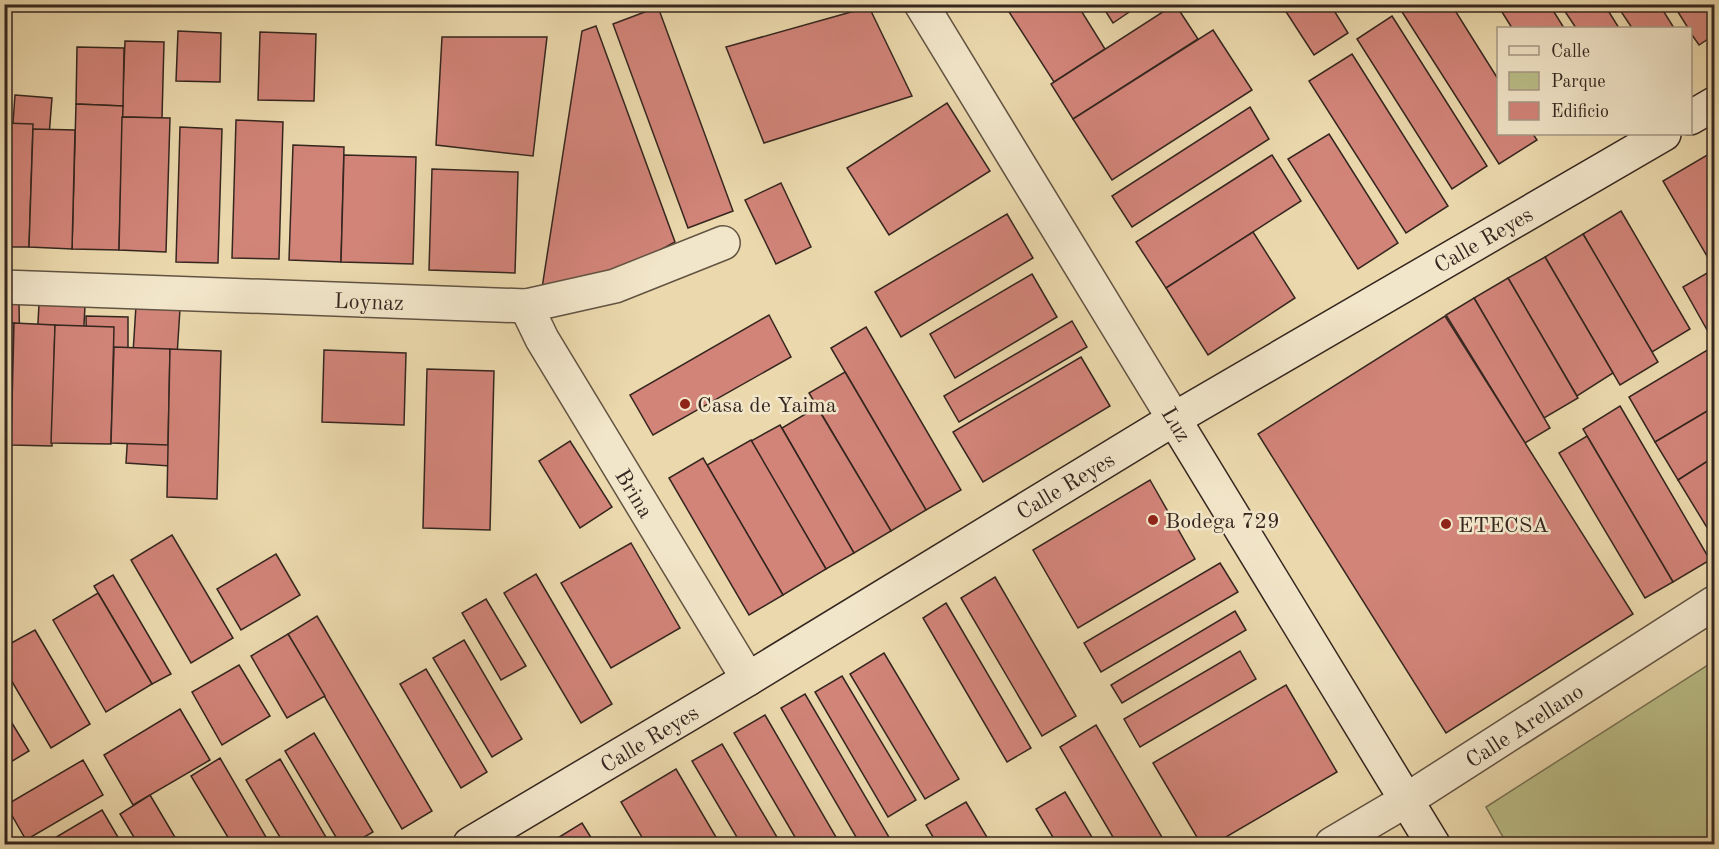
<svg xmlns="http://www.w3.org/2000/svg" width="1719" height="849" viewBox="0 0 1719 849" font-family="'Old Standard TT',serif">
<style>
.green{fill:#babe88;stroke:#787254;stroke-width:1.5}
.building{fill:#d28479;stroke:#35261f;stroke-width:1.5}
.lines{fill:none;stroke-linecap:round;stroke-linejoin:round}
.street-casing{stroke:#625342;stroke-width:36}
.secondary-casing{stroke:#35261f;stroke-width:36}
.street{stroke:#f2e6ca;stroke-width:33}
.secondary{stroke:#f2e6ca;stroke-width:33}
.poi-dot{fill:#8f2418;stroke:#f2e6ca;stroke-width:2}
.labels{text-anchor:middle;stroke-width:5;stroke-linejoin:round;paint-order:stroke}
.street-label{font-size:22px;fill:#35261f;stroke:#f2e6ca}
.poi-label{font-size:22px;fill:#35261f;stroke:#f2e6ca;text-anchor:start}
</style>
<rect width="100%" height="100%" fill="#ebd9ad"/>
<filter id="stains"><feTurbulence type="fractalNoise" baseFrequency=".00333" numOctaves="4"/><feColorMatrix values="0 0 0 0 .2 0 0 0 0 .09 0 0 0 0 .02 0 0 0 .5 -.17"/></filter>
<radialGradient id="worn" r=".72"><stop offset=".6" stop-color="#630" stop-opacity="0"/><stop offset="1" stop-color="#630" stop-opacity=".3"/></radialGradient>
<path class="green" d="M1714,661V844H1507L1486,807Z"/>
<g class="building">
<path d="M1004,4H1077L1105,49L1054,82Z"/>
<path d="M1101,4H1141L1113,23Z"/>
<path d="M1175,4L1198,39L1073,119L1051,84Z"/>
<path d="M1281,4H1330L1348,33L1314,55Z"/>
<path d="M1397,4H1451L1498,79V134H1533L1537,140L1499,164Z"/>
<path d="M1497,4H1549L1564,28H1512Z"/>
<path d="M1560,4H1604L1619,28H1576Z"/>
<path d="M1616,4H1659L1674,28H1632Z"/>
<path d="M1673,4H1714V35L1699,45L1690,32V28H1688Z"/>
<path d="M658,7L733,211L688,228L613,24Z"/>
<path d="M869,7L912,96L764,143L726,47Z"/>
<path d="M1392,16L1487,166L1452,189L1357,39Z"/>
<path d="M596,26L675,242L618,273L542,288L582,31Z"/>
<path d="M1213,30L1252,90L1112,180L1073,119Z"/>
<path d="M178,31L221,33L220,82L176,81Z"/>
<path d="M260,32L316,34L314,101L258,100Z"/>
<path d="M442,37H547L533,156L436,145Z"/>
<path d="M125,41L164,42L162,118L122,117Z"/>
<path d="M77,47L124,48L123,106L76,104Z"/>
<path d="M1352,54L1448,206L1406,233L1309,81Z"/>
<path d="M15,95L52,98L42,225L6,222Z"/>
<path d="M947,103L990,171L889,235L847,168Z"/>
<path d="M76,104L123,106L119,250L72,249Z"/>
<path d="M1250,107L1269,139L1132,227L1112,196Z"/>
<path d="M4,114L8,115L4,143Z"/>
<path d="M122,117L170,118L166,252L119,250Z"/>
<path d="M236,120L283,122L279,259L232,258Z"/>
<path d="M4,123L33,124L29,247H4Z"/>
<path d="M180,127L222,129L218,263L176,262Z"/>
<path d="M33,129L75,130L72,249L29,247Z"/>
<path d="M1329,134L1398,243L1358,269L1288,159Z"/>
<path d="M293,145L344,147L341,262L289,260Z"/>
<path d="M1714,151V268L1663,181Z"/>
<path d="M344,155L416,157L413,264L341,262Z"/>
<path d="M1272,155L1301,201L1166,288L1136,242Z"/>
<path d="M432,169L518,172L515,273L429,270Z"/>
<path d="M781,183L811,247L776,264L745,200Z"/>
<path d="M1621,211L1690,329L1652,352L1583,234Z"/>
<path d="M1007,214L1033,258L901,337L875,292Z"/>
<path d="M1253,232L1295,298L1208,355L1166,288Z"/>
<path d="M1583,234L1658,362L1620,385L1545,257Z"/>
<path d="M1545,257L1613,373L1577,396L1508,278Z"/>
<path d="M1714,269V335L1711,337L1683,287Z"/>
<path d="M1032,274L1057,317L955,378L930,334Z"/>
<path d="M1508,278L1578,398L1544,418L1474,298Z"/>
<path d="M137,290L181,293L170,466L126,463Z"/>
<path d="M1474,298L1550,428L1525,443L1446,315Z"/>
<path d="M4,303H19L21,421L4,422Z"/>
<path d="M39,304L85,306L79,417L33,415Z"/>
<path d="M769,315L791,357L653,435L630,395Z"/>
<path d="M86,316L128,317V380H87Z"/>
<path d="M1445,316L1633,614L1446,733L1258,434Z"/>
<path d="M1072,321L1087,347L959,422L944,396Z"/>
<path d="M4,323H14L11,443H4Z"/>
<path d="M14,323L55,325L52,446L11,445Z"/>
<path d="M55,325L114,327L111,444L51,443Z"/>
<path d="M866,327L961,490L926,510L831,348Z"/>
<path d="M1714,346V407L1655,442L1629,397Z"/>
<path d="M114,347L170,349L168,445L111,443Z"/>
<path d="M170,349L221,351L217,499L167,497Z"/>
<path d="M324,350L406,353L404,425L322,422Z"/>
<path d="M1081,357L1110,406L983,482L953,432Z"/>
<path d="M427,369L494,371L490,530L423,528Z"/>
<path d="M845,372L926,510L891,531L809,393Z"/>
<path d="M1620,406L1710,560L1673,582L1583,429Z"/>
<path d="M817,407L891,531L854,553L782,428Z"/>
<path d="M1714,407V457L1678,480L1655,442Z"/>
<path d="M780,425L854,553L826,569L751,441Z"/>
<path d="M1587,436L1673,582L1645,598L1559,453Z"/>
<path d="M751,440L826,569L783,595L707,465Z"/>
<path d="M570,441L612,507L580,528L539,461Z"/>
<path d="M1714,457V539L1678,480Z"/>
<path d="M703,458L783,595L749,615L669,478Z"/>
<path d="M1150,480L1195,559L1078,628L1033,550Z"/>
<path d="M172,535L233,638L191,663L131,560Z"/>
<path d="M631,543L680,628L611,668L561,583Z"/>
<path d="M276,554L300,595L241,630L217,589Z"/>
<path d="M1220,563L1238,592L1101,672L1084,643Z"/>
<path d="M536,574L612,704L581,723L504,593Z"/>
<path d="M113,575L171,674L152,684L94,586Z"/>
<path d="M995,577L1076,716L1042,736L961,598Z"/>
<path d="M98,593L152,684L106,712L53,620Z"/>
<path d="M486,599L526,666L501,680L462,613Z"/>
<path d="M946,603L1031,748L1007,762L923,618Z"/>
<path d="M1235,611L1246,630L1122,703L1111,685Z"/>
<path d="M317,616L432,811L402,829L288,634Z"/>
<path d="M35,630L90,724L51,748L4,668V647Z"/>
<path d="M288,634L325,696L287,718L251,656Z"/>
<path d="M464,640L522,739L492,757L433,658Z"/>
<path d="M1240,651L1256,679L1140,747L1124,719Z"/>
<path d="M884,653L959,779L925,799L850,674Z"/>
<path d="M239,665L270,716L222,745L192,692Z"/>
<path d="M426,669L487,772L461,788L400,684Z"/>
<path d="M842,676L916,800L888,817L815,692Z"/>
<path d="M1286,685L1337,772L1214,844H1201L1153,763Z"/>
<path d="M805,694L893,844H860L781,708Z"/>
<path d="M180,709L210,760L133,805L104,755Z"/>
<path d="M4,710L29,751L4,766Z"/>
<path d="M765,715L840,844H799L734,733Z"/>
<path d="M1096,725L1166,844H1117L1060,747Z"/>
<path d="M314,733L373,832L352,844H340L285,751Z"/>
<path d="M722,744L781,844H741L692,761Z"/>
<path d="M220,758L270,844H232L191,776Z"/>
<path d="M280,759L330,844H284L246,780Z"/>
<path d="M83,760L103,795L26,840L6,805Z"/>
<path d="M676,769L720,844H646L621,802Z"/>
<path d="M1065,792L1096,844H1057L1036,809Z"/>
<path d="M150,795L179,844H138L120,814Z"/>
<path d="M966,802L991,844H937L926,825Z"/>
<path d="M102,810L122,844H57L53,839Z"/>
<path d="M582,823L595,844H559L556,839Z"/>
</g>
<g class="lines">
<defs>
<g id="street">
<path d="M921,4L1174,419"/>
<path d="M4,287L526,306L615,286L723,243"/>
<path d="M526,306L542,339L748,679"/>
<path d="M1332,844L1405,801L1714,603"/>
</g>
<g id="secondary">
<path d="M1690,118L1714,104"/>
<path d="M1174,419L1433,844"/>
<path d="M470,844L748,679L1174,419L1664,134"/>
</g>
</defs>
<use href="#street" class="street-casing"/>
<use href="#secondary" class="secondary-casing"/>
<use href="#street" class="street"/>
<use href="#secondary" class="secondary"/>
</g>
<g class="poi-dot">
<circle cx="685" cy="404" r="6"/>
<circle cx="1153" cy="520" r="6"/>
<circle cx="1446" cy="524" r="6"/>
</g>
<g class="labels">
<g class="street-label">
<text transform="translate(1483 239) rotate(-30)" y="8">Calle Reyes</text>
<text transform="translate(369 301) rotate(2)" y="8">Loynaz</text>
<text transform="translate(1177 424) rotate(59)" y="8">Luz</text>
<text transform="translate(1065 485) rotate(-31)" y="8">Calle Reyes</text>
<text transform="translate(635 493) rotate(59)" y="8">Brina</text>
<text transform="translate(1524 725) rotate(-33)" y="8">Calle Arellano</text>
<text transform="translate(649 738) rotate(-31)" y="8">Calle Reyes</text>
</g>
<g class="poi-label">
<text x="697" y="412">Casa de Yaima</text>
<text x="1165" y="528">Bodega 729</text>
<text x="1458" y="532">ETECSA</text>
</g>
</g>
<rect width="1719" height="849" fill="none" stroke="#ebd9ad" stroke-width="24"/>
<rect x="6" y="6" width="1707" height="837" fill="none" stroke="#35261f" stroke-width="3"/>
<rect x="12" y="12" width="1695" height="825" fill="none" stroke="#35261f" stroke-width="1.5"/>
<rect x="1497" y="27" width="195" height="108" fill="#f2e6ca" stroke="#a69986" stroke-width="1.5"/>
<rect x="1509" y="46" width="30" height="9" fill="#f2e6ca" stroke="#a69986" stroke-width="1.5"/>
<text x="1551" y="57" font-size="18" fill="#35261f">Calle</text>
<rect x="1509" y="72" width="30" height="18" fill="#babe88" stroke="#a69986" stroke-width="1.5"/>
<text x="1551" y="87" font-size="18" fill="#35261f">Parque</text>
<rect x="1509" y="102" width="30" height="18" fill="#d28479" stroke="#a69986" stroke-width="1.5"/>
<text x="1551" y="117" font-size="18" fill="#35261f">Edificio</text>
<rect width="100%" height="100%" filter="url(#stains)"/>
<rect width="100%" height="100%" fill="url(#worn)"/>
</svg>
